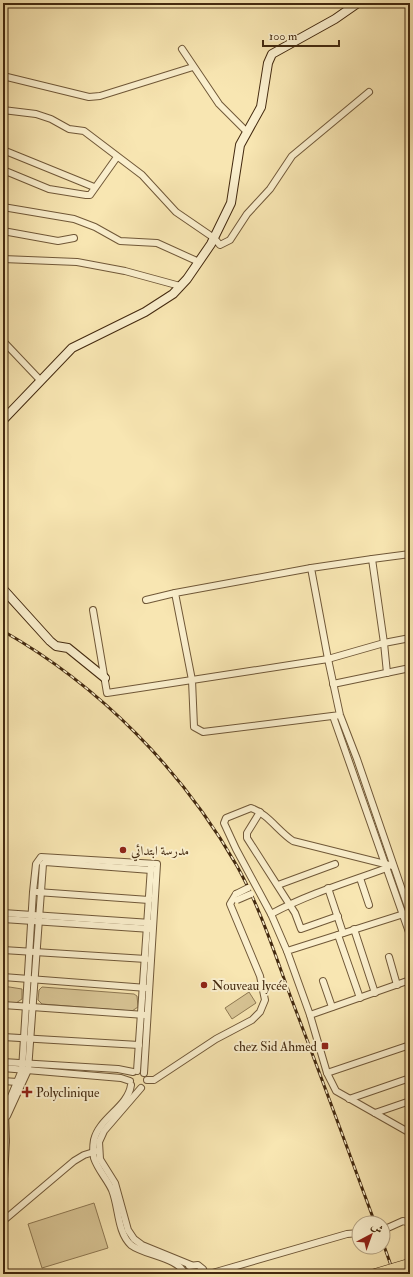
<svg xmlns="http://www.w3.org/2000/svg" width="413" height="1277" viewBox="0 0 413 1277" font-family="'IM FELL Double Pica',Amiri,serif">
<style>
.green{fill:#d9c696;stroke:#8e7852}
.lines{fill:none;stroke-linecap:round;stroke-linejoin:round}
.street-casing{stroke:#705838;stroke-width:8}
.secondary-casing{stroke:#43290f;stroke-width:10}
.street{stroke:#faefcd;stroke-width:6}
.secondary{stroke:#faefcd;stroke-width:8}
.rail-casing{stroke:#43290f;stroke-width:3}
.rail{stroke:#faefcd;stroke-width:1.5;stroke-dasharray:4.5;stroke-linecap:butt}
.street-bridge-casing{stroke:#705838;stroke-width:8;stroke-linecap:butt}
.primary-bridge-casing{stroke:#43290f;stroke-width:10;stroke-linecap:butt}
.street-bridge{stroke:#faefcd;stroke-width:6}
.primary-bridge{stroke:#f8e6b2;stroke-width:9}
.poi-dot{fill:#8f2418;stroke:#faefcd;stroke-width:1.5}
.labels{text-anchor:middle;stroke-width:4;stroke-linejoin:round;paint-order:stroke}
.poi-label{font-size:13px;fill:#43290f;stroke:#faefcd;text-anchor:start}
</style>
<rect width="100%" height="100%" fill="#f8e6b2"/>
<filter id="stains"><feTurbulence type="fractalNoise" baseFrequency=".005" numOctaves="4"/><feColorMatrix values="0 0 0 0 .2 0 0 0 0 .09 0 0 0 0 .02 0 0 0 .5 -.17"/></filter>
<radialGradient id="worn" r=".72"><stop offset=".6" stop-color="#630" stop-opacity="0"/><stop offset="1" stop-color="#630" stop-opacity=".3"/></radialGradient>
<g class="green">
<path d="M3,986L22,989V999L16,1003L3,1002Z"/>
<path d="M42,987L134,994L137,996L138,1007L132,1011L42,1004L38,1000L39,990Z"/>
<path d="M249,992L256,1003L232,1019L225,1008Z"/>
<path d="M94,1203L108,1248L42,1268L28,1224Z"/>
</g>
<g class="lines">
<defs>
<g id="street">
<path d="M182,49L219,104L247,132"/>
<path d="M3,76L89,97L100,96L193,67"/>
<path d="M3,110L36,114L51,119L69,129L84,131L142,175L176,212L214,238L220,245L230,240L247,214L270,189L292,156L369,92"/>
<path d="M3,150L94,187"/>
<path d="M3,170L49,189L86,195H90L117,157"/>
<path d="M3,207L74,219L95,227L120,241L157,243L199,262"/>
<path d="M3,231L58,241L74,238"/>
<path d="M3,259L77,262L125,271L180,286"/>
<path d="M3,341L40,380"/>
<path d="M372,559L384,643L328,659L311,568Z"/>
<path d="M372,559L410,554"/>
<path d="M146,600L175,593"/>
<path d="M93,610L107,693L192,680L175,593L311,568"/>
<path d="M387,673L384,643L410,638"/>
<path d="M333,684L410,668"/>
<path d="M340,715L203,732L194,727L192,680L328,659L340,715L357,759L410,913"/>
<path d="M333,716L410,935"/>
<path d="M260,812L247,833V838L295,913L301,929L338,916"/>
<path d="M360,878L369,905"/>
<path d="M278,885L335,864"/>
<path d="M328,888L343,933"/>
<path d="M37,892L149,900"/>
<path d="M410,912L287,951L310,1015L327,1073L336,1091L410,1133"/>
<path d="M3,913L151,923"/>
<path d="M271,914L236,849L224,823L226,818L251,808C268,814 278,831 293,841L393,866"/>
<path d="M3,919L151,929"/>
<path d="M354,929L375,993"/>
<path d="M338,935L360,998"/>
<path d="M3,950L146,959"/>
<path d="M287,951L271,914C308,894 348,882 387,868"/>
<path d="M389,957L397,985"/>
<path d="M3,977L147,988"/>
<path d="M323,981L332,1007"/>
<path d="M3,1005L145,1015"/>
<path d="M310,1015L410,980"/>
<path d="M3,1037L139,1045"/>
<path d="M3,1062L118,1069L133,1072"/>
<path d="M3,1068L121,1078L130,1081"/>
<path d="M137,1071L151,867"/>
<path d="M327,1073L410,1045"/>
<path d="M147,1080H154L216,1039L252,1020L260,1012L265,1000L260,976L230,904L236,894"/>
<path d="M3,1081L17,1082"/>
<path d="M131,1085C128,1107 99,1118 94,1140C93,1146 93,1153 94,1158C98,1170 107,1179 112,1190C119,1207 117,1232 131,1245C144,1255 179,1258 184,1273"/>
<path d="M141,1088L104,1131L99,1142L100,1159L115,1183L128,1230L134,1239L142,1245L191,1265"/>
<path d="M349,1099L410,1078"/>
<path d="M375,1113L410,1101"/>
<path d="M7,1116L28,1070L43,864L45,862L151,870"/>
<path d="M3,1141H6L5,1111L22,1070L33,892L36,864L41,857L157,864L144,1073"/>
<path d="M3,1198L6,1141"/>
<path d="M3,1221L74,1161L84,1155L97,1151"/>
<path d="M383,1230L403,1221L410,1223"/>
<path d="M189,1266L198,1265L203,1269L205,1274"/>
<path d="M209,1274L347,1234L359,1233"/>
</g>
<g id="secondary">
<path d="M3,420L72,348L145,312L173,294L187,279L211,244L231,203L240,145L261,107L268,63L272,54L335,19L358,3"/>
<path d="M3,589L50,641L56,646L68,648L105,678"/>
</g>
</defs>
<use href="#street" class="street-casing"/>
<use href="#secondary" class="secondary-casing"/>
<use href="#street" class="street"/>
<use href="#secondary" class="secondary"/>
<defs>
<g id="rail">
<path d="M3,631C100,686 182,770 237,866C261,909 276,958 293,1003C321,1076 348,1150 375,1223"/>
<path d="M383,1243L394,1274"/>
</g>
</defs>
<use href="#rail" class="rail-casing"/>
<use href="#rail" class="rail"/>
<defs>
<g id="street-bridge">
<path d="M236,894L248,888"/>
<path d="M237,900L251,894"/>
</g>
<path id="primary-bridge" d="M373,1274L410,1263"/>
</defs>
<use href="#street-bridge" class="street-bridge-casing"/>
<use href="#primary-bridge" class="primary-bridge-casing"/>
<use href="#street-bridge" class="street-bridge"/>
<use href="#primary-bridge" class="primary-bridge"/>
</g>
<g class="poi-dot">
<circle cx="123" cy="850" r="4"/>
<circle cx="204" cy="985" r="4"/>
<rect x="321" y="1042" width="8" height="8" rx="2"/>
<path d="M25 1086h4v4h4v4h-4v4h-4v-4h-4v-4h4z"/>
</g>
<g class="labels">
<g class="poi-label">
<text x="131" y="855">مدرسة ابتدائي</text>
<text x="212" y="990">Nouveau lycée</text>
<text x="317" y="1051" text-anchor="end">chez Sid Ahmed</text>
<text x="36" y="1097">Polyclinique</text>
</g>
</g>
<rect width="413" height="1277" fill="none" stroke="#f8e6b2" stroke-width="16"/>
<rect x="4" y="4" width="405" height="1269" fill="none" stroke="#43290f" stroke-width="2"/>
<rect x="8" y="8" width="397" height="1261" fill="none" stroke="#43290f"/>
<g transform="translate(371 1235) rotate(41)"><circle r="19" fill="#faefcd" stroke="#b1a081"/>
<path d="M0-3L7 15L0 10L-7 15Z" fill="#8f2418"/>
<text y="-6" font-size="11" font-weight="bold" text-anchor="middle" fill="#43290f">ش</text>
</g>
<path d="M263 40v6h76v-6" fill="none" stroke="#43290f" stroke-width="2"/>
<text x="269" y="40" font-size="12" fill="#43290f" stroke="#faefcd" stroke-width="3" paint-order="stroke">100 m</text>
<rect width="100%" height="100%" filter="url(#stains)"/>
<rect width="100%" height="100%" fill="url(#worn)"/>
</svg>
